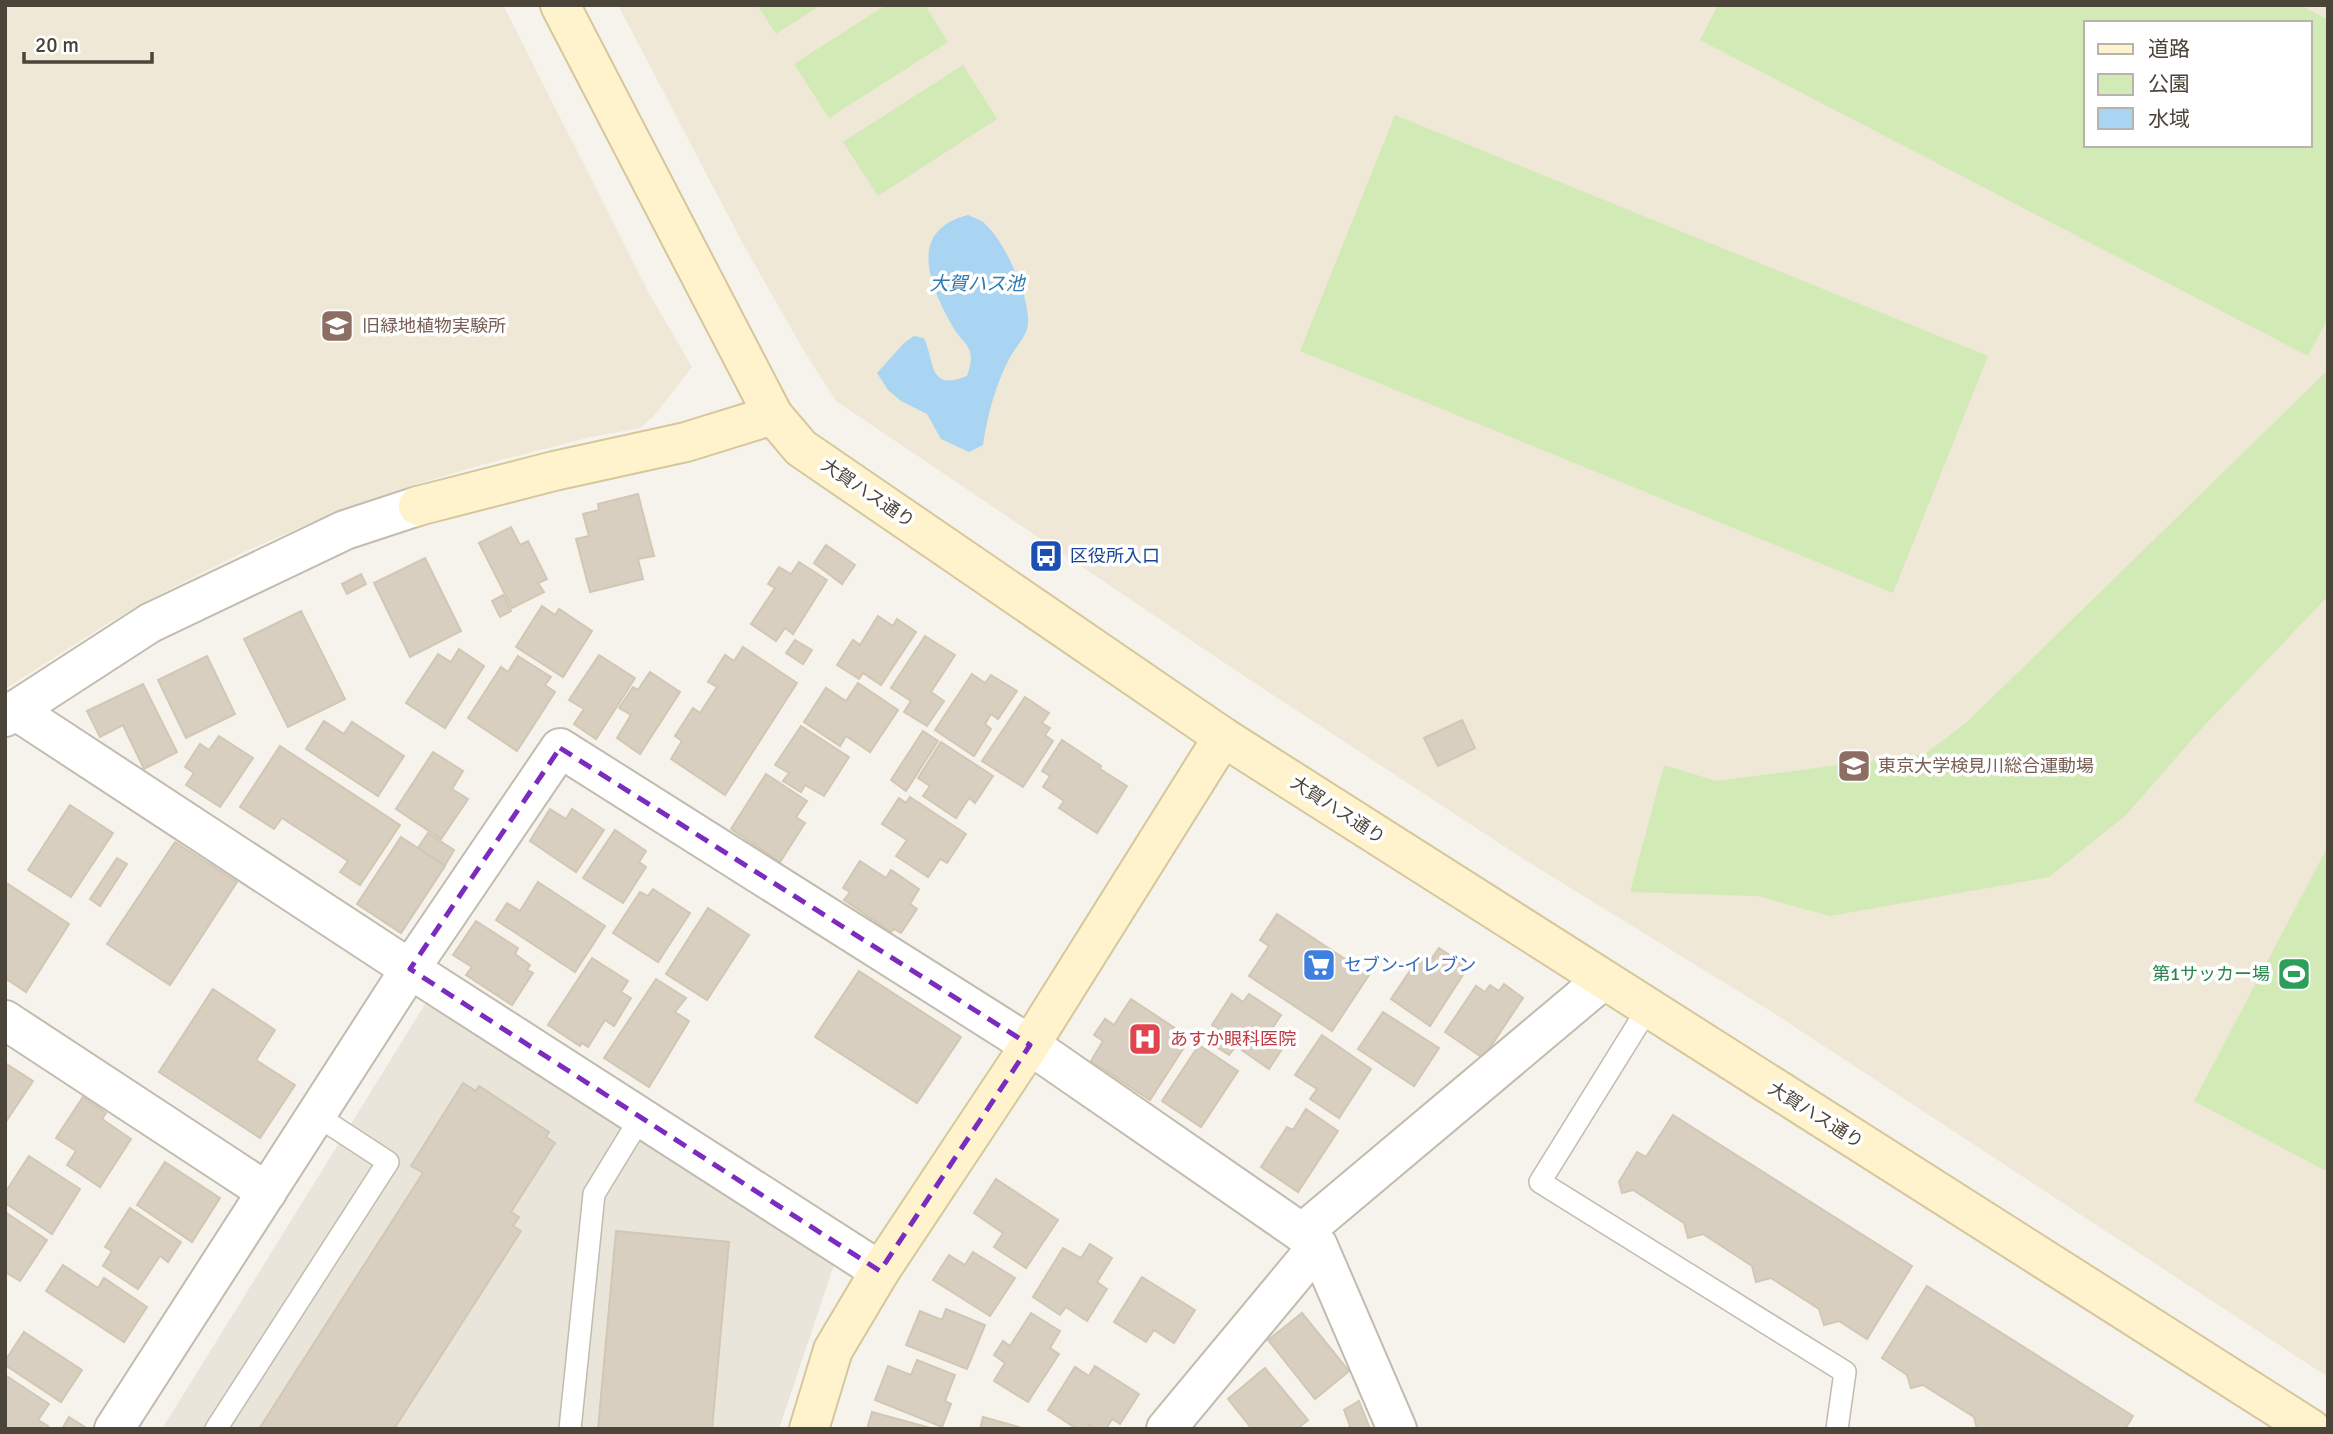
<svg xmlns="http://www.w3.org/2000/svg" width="2333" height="1434" viewBox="0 0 2333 1434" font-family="Signika,'Noto Sans JP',sans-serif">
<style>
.residential{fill:#eae5da}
.education{fill:#efe8d6;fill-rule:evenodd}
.green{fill:#d2eab5;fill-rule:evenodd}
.water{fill:#a9d4f2}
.building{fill:#d8cfc1;stroke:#d3c7b4;stroke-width:2}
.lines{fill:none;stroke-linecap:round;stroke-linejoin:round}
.lane-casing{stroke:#c2bbae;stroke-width:24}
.street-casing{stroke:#c2bbae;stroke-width:42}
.secondary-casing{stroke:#d6c79b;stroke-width:42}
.lane{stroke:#fff;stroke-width:21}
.street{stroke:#fff;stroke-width:38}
.secondary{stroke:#fff3cd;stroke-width:38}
.marked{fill:none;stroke:#7b2cbf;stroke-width:5;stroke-dasharray:14 9;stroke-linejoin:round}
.labels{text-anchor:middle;stroke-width:7;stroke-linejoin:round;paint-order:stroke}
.education-label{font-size:18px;fill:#785e54;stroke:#fff;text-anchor:start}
.street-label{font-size:18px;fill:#4b4439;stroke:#fff}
.transit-label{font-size:18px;fill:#164399;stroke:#fff;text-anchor:start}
.shop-label{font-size:18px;fill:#366cbe;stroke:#fff;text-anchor:start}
.leisure-label{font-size:18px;fill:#27864d;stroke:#fff;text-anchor:end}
.health-label{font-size:18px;fill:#be3a42;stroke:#fff;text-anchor:start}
.water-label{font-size:19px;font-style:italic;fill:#2e7ab2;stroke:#fff}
</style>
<rect width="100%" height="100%" fill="#f6f3ec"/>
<path class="residential" d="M427,1001L834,1265L779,1429H162Z"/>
<g class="education">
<path d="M5,5H503L650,295L692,367L654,416L640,428L591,437L481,465L410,486L315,521L246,551L158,595L105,625L5,689Z"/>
<path d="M618,5H2328V1377L1772,1012L1525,860L1238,672L836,401L804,351L742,242ZM2086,23H2310V145H2086Z"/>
</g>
<g class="green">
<path d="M757,5H821L776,34Z"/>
<path d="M886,5H925L948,42L829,118L794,64Z"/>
<path d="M1718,5H2300L2328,20V318L2308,356L1700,40ZM2086,23H2310V145H2086Z"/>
<path d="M963,65L997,119L878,196L843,142Z"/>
<path d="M1395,115L1988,356L1893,593L1300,351Z"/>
<path d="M2328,370V596L2202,728L2126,815L2049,877L1830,916L1757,896L1630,892L1664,765L1716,781L1925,754L1966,723Z"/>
<path d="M2328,846V1172L2194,1101Z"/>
</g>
<path class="water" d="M968,215C972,217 979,219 983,222C1004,239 1034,303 1027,329C1024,339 1015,348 1010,357C996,384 987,415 983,445L969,452L941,439L927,414L901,401L888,390L877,373L904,343L914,336L924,338C935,362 928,392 967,376C970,367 973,358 969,349C965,341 957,335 953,327C931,288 905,231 968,215Z"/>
<g class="building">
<path d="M638,494L654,556L638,559L643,579L590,592L576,539L589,536L583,514L599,510L598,504Z"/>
<path d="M511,527L520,545L528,541L547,579L538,583L544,592L512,608L479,543Z"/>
<path d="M826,545L855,565L842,584L814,563Z"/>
<path d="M425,558L461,631L410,657L374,583Z"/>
<path d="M799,562L827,580L793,634L785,628L776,641L751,624L775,588L768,584L779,567L791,574Z"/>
<path d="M361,574L366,584L347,594L342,584Z"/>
<path d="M503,595L511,611L500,617L492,601Z"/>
<path d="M542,606L555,615L559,609L592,631L563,677L516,647Z"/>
<path d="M301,611L345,699L288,727L244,639Z"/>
<path d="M878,616L893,626L897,619L916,632L881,685L863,673L859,679L837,665L853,640L860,645Z"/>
<path d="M925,636L955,655L931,692L944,701L927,726L904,712L911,701L891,688Z"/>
<path d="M795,640L812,650L803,664L786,653Z"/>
<path d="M743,647L797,683L725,795L671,759L682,741L675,736L693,708L700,713L717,687L708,682L725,655L734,661Z"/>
<path d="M459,649L484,666L445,728L406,703L438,654L451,662Z"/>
<path d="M599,655L635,678L596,739L574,724L584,709L569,700Z"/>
<path d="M207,656L235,714L186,738L158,680Z"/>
<path d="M518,656L551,677L545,685L555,692L517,751L468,718L501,667L508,672Z"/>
<path d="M650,672L680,692L640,754L617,738L631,715L619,708L633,687L638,690Z"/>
<path d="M972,674L985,683L991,675L1017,691L998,719L991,714L985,724L991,729L974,756L935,730Z"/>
<path d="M858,683L898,710L870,752L846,736L840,746L804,722L826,688L846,701Z"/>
<path d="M143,684L177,752L144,769L123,725L100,737L87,711Z"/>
<path d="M1025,697L1049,713L1042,723L1050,728L1045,735L1053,741L1023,787L982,761Z"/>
<path d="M1462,720L1475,748L1438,766L1424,738Z"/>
<path d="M324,721L344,734L352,722L404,756L378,796L306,749Z"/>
<path d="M801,726L849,757L824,796L805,785L801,792L783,781L789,773L775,765Z"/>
<path d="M923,731L938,741L906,791L891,780Z"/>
<path d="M219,736L253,758L220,807L186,785L194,773L185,767L200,744L209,750Z"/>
<path d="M1062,740L1101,766L1100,769L1127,786L1097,833L1059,808L1064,801L1043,787L1050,776L1042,771Z"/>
<path d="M941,742L993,776L975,803L969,798L956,818L923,796L930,786L918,778Z"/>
<path d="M280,746L400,825L360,885L340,872L348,861L282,818L274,829L240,807Z"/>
<path d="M433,752L463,771L452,789L468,799L441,839L396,809Z"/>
<path d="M766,774L807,801L796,817L805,823L780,862L731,829Z"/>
<path d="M910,797L966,834L947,863L940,859L928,877L896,856L907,840L882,824L899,798L906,803Z"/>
<path d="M70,805L113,833L71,897L28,870Z"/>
<path d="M550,809L566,819L572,809L604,830L576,872L530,841Z"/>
<path d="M615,830L646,851L639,862L646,867L623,903L583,878Z"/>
<path d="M428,833L454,850L445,865L418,848Z"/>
<path d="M401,837L445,866L401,933L357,904Z"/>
<path d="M175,842L237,882L170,985L107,944Z"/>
<path d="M117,858L127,864L100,906L90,899Z"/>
<path d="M860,861L886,878L891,870L919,889L910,904L917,909L901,933L894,929L891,932L844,900L850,892L843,888Z"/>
<path d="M5,882L69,924L26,992L5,978Z"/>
<path d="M538,882L605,926L575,972L496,920L507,903L520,911Z"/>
<path d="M653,889L690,913L658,962L613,933L640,892L648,896Z"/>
<path d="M708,908L749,935L707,1000L666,974Z"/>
<path d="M1277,914L1369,975L1332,1031L1249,976L1269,946L1260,940Z"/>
<path d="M476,921L518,948L515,954L530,965L527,970L533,973L512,1005L466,975L472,967L453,955Z"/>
<path d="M1439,948L1468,967L1430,1026L1391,999L1420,956L1429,962Z"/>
<path d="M592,958L628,981L621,992L631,998L614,1026L605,1020L588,1047L582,1043L580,1046L548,1025Z"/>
<path d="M859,971L961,1037L917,1103L815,1037Z"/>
<path d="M656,979L686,998L675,1012L689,1021L649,1087L604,1058Z"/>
<path d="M1504,984L1523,998L1483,1058L1445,1032L1476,986L1485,992L1490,985L1499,991Z"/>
<path d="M213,989L275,1030L256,1060L295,1085L260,1138L159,1072Z"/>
<path d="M1232,994L1243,1002L1249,994L1281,1015L1270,1032L1286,1043L1269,1069L1236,1046L1229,1055L1212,1044L1220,1031L1212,1025Z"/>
<path d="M1131,999L1190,1038L1150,1100L1091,1061L1103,1041L1094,1035L1105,1019L1114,1025Z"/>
<path d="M1383,1012L1439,1048L1414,1086L1358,1049Z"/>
<path d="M1322,1035L1371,1069L1339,1118L1310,1099L1317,1089L1295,1075Z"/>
<path d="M1199,1045L1238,1071L1201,1127L1162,1101Z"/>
<path d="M5,1063L33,1081L5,1123Z"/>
<path d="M463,1083L476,1091L479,1086L549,1132L546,1137L555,1143L511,1212L519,1217L513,1226L521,1231L394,1429H259L423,1173L411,1166Z"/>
<path d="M83,1097L106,1113L102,1119L131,1139L100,1187L67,1165L76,1151L56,1138Z"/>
<path d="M1306,1109L1338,1131L1298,1192L1261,1167L1287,1127L1293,1130Z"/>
<path d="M1673,1115L1912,1266L1867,1339L1839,1321L1824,1325L1819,1309L1771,1278L1756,1282L1752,1266L1703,1234L1688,1238L1684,1223L1633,1190L1622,1193L1619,1182L1637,1152L1646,1157Z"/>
<path d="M29,1156L80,1189L52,1234L5,1203V1193Z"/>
<path d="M165,1162L220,1198L192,1242L137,1205Z"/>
<path d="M996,1179L1058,1220L1026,1268L994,1247L1003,1233L974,1213Z"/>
<path d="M130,1208L181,1242L168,1262L160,1256L138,1289L103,1266L112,1251L105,1247Z"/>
<path d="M5,1212L47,1240L20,1281L5,1272Z"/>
<path d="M616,1231L729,1242L712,1429H598Z"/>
<path d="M1090,1244L1112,1258L1097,1282L1107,1289L1087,1321L1066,1307L1060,1315L1033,1297L1063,1248L1081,1258Z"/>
<path d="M973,1252L1015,1278L990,1316L933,1280L949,1255L965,1265Z"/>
<path d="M63,1265L98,1288L104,1278L147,1307L124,1342L46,1291Z"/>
<path d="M1142,1277L1195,1310L1174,1343L1154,1330L1146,1342L1114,1322Z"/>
<path d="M1927,1286L2133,1416L2125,1429H1977L1974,1417L1923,1385L1911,1388L1907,1375L1882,1358Z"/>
<path d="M946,1309L985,1325L967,1369L906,1345L920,1311L942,1320Z"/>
<path d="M1031,1313L1060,1331L1050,1348L1059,1354L1028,1402L994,1381L1005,1363L994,1355L1003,1341L1010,1346Z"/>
<path d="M1302,1313L1349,1371L1315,1399L1268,1340Z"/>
<path d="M24,1332L82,1370L61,1402L5,1365V1361Z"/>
<path d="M917,1360L955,1375L945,1401L951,1404L942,1427L875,1400L888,1366L911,1375Z"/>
<path d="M1095,1366L1139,1394L1120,1424L1112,1419L1106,1429H1095L1089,1425L1086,1429H1077L1048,1410L1075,1367L1089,1376Z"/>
<path d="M1265,1368L1308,1420L1297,1429H1252L1228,1399Z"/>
<path d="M5,1375L49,1404L38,1420L48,1426L46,1429H5Z"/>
<path d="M1359,1401L1370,1429H1347L1350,1426L1344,1410Z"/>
<path d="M872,1412L934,1429H867Z"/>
<path d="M69,1417L88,1429H62Z"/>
<path d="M983,1417L1019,1427V1429H980Z"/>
</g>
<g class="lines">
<defs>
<g id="lane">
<path d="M1648,1008L1540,1182L1845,1372L1837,1429"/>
<path d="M216,1429L388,1162L316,1115"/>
<path d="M570,1429L594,1194L641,1117"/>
</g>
<g id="street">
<path d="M15,710L410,969L880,1271"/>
<path d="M5,717L150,623L345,530L418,506"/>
<path d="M5,1020L267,1192"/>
<path d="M1302,1233L1603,980"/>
<path d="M114,1429L410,969L560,748L1030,1045L1302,1233L1318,1246L1397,1429"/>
<path d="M1166,1429L1318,1246"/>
</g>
<g id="secondary">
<path d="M560,5L773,415L801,448L1223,737L2311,1429"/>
<path d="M418,506L554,471L686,442L773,415"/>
<path d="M809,1429L833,1350L880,1271L1030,1045L1223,737"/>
</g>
</defs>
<use href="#lane" class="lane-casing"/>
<use href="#street" class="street-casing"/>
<use href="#secondary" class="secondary-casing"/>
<use href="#lane" class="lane"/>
<use href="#street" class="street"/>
<use href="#secondary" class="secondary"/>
</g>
<path class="marked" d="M560,748L1030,1045L880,1271L410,969Z"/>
<defs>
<symbol id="university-square" viewBox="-11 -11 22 22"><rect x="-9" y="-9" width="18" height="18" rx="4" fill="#8d6e63" stroke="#fff"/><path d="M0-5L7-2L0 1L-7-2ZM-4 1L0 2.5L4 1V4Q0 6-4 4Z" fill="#fff"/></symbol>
<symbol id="bus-square" viewBox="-11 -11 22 22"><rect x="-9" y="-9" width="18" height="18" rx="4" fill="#1a4fb4" stroke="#fff"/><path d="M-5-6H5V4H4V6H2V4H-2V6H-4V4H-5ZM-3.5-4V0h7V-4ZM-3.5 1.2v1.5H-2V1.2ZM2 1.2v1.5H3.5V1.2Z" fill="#fff"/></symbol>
<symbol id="supermarket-square" viewBox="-11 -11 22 22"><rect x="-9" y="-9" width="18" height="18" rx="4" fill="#3f7fe0" stroke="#fff"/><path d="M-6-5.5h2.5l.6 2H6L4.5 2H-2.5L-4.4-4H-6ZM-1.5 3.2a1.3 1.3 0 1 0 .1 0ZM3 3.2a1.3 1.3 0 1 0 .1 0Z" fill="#fff"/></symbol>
<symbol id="stadium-square" viewBox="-11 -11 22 22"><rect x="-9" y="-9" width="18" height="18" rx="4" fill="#2e9e5b" stroke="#fff"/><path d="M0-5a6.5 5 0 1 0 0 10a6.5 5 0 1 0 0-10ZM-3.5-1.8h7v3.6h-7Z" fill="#fff"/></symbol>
<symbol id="hospital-square" viewBox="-11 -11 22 22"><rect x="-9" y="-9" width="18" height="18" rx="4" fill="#e0444e" stroke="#fff"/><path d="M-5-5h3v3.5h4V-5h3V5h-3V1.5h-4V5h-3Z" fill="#fff"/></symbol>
</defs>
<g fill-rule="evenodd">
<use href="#university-square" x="318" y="307" width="38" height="38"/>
<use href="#bus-square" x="1027" y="537" width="38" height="38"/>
<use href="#university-square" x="1835" y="747" width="38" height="38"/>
<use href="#supermarket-square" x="1300" y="946" width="38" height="38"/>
<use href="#stadium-square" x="2275" y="955" width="38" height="38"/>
<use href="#hospital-square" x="1126" y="1020" width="38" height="38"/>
</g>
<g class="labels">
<g class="education-label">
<text x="362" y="332">旧緑地植物実験所</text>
<text x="1878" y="772">東京大学検見川総合運動場</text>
</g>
<g class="street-label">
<text transform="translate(868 493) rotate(34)" y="6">大賀ハス通り</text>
<text transform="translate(1338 810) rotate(33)" y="6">大賀ハス通り</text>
<text transform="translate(1816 1115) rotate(32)" y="6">大賀ハス通り</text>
</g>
<g class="transit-label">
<text x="1070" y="562">区役所入口</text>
</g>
<g class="shop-label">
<text x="1344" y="971">セブン-イレブン</text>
</g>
<g class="leisure-label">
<text x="2270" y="980">第1サッカー場</text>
</g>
<g class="health-label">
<text x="1170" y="1045">あすか眼科医院</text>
</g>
<g class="water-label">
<text x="977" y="290">大賀ハス池</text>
</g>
</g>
<rect width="2333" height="1434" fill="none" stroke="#4b4439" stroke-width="14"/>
<rect x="2084" y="21" width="228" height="126" fill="#ffffff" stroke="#b7b4b0" stroke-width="2"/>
<rect x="2098" y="44" width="35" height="10" fill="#fff3cd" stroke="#b7b4b0" stroke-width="2"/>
<text x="2148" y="56" font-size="21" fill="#4b4439">道路</text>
<rect x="2098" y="74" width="35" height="21" fill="#d2eab5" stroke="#b7b4b0" stroke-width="2"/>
<text x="2148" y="91" font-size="21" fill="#4b4439">公園</text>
<rect x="2098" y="108" width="35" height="21" fill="#a9d4f2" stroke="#b7b4b0" stroke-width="2"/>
<text x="2148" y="126" font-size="21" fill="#4b4439">水域</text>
<path d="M24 52v10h128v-10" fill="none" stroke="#4b4439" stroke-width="3.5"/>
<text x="35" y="52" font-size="21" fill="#4b4439" stroke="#ffffff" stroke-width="5" paint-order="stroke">20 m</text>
</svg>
